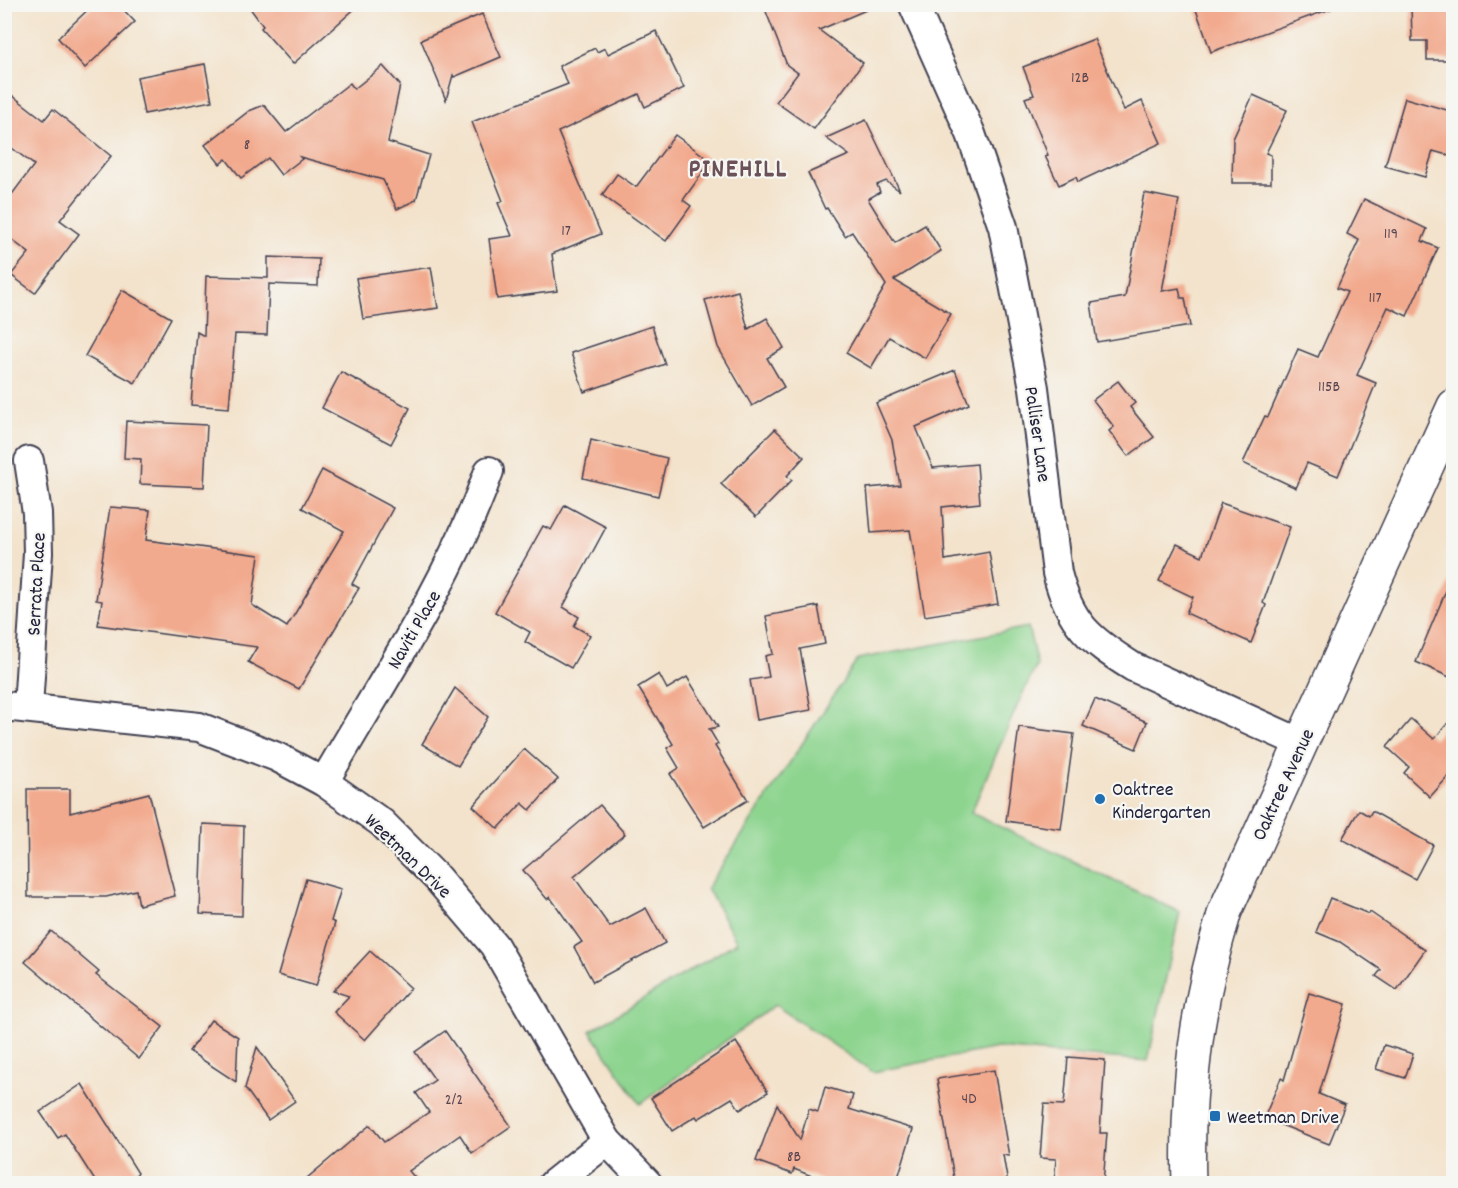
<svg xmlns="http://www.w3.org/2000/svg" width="1458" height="1188" viewBox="0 0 1458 1188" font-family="Dekko,sans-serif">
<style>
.green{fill:#8dd48f;stroke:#587b65;stroke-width:1.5}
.building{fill:#f2aa8e}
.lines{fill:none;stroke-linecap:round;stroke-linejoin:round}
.minor-casing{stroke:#413f51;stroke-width:32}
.tertiary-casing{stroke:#413f51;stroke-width:36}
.minor{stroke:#fff;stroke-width:28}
.tertiary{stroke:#fff;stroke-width:33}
.poi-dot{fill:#1f6fb2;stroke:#f6f6f2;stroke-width:2}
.labels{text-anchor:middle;stroke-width:4.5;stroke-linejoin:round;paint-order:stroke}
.number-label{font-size:16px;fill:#564450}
.street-label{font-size:20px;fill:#22223b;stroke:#f6f6f2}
.poi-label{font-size:20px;fill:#22223b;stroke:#f6f6f2;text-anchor:start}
.district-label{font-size:26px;font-weight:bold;letter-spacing:1.5px;fill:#6b5258;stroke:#f6f6f2}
</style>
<rect width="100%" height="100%" fill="#f6f6f2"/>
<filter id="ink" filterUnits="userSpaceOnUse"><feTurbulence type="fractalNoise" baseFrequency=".0167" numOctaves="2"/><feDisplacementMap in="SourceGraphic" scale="12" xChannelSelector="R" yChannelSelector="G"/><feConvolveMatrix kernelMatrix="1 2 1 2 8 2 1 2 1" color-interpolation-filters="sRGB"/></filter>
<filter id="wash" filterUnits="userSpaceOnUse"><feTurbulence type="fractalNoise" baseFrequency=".008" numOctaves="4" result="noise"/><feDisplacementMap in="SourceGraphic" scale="24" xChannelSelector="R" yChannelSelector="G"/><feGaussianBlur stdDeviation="1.35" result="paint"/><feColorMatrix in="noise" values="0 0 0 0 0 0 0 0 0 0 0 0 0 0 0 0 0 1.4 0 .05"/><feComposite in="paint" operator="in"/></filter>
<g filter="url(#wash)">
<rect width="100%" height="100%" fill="#f3e3cc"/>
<path class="green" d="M1028,627L1037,665L1020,699L971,813L1180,912L1148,1061L997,1048L873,1072L775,1005L640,1104L590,1031L737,942L707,888L858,659Z"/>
<g id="blocks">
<g class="building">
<path d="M94,4H118L135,22L85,68L58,38Z"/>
<path d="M247,4H360L293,64L261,28L263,26Z"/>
<path d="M763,4H880L819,30L863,63L814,129L776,102L798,73L787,65Z"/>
<path d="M1194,4H1332L1333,8L1211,52Z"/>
<path d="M1411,4H1454V60H1427V41H1412Z"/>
<path d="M482,14L501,57L454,77L453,75L446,100L421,40Z"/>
<path d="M656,31L684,88L645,107L639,94L558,132L601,234L552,254L557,291L497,299L489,239L512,236L498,203L503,201L472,122L568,84L559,66L595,48L597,52L605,48L608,54Z"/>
<path d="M1094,39L1124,110L1142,101L1161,143L1078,182L1076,177L1059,185L1045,156L1048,155L1025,98L1034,95L1023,67Z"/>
<path d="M205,64L212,101L144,114L137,77Z"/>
<path d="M383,66L400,85L388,142L429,155L416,200L397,209L383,180L300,157L302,159L281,175L268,158L241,178L226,159L220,164L205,145L249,111L264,105L286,132L350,83L354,89Z"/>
<path d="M4,89L44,120L53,109L111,156L60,220L79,234L35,293L11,275L29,253L4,234V205L34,165L4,142Z"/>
<path d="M1253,95L1287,110L1266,153L1271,155V183H1232L1233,139Z"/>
<path d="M1405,98L1454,112V157L1433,151L1425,177L1385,166Z"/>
<path d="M866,120L900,191L886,181L877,185L880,192L868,199L895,243L925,225L941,251L894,280L951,314L925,358L889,337L871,368L846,353L886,285L852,232L845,236L827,208L825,209L808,173L849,155L826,138Z"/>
<path d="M675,135L711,161L683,200L691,206L666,241L602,195L617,174L636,187Z"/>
<path d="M1144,193L1179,200L1162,291L1179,288L1181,298H1185L1190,326L1097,342L1091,303L1125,297Z"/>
<path d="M1364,199L1427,229L1422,241L1438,248L1407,316L1388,307L1357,375L1376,383L1338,476L1307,463L1296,488L1243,463L1265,416L1268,417L1298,349L1318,357L1347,292L1337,288L1359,240L1347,234Z"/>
<path d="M268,257L319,259L318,286L269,284L267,335L235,334L229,408L191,405L197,332L204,336L206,276L268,278Z"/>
<path d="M431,267L438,308L363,319L356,278Z"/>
<path d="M122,290L171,318L135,383L85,356Z"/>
<path d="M738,291L748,329L767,318L784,348L767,358L784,387L752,406L718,347L705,300Z"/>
<path d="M652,326L665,364L584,392L571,353Z"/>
<path d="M955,370L969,404L916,427L933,468L977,464L980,503L942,507L945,560L989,552L998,604L925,616L910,530L871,533L867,488L900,485L892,440L876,403Z"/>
<path d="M341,372L410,408L391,444L322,408Z"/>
<path d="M1118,381L1135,403L1130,407L1154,437L1128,456L1109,431L1114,427L1093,400Z"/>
<path d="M126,421L207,425L204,487L140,484L141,459L124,458Z"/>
<path d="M775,429L804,457L787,476L792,480L756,517L721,484Z"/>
<path d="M591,440L667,458L658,496L583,478Z"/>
<path d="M322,470L393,508L352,584L359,588L299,689L248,662L257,647L98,625L102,601L96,600L110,507L150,510L146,540L259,555L252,605L287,627L344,531L302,508Z"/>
<path d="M1221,503L1290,527L1263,603L1266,605L1251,643L1186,613L1193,597L1159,581L1177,544L1202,556Z"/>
<path d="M565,505L606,527L563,607L579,617L574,626L590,635L571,668L525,642L530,632L495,612L543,526L551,530Z"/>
<path d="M1453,574H1454V679L1416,662Z"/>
<path d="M818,606L825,644L800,649L811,710L757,720L750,680L769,677L765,656L773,654L766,616Z"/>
<path d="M659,674L667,689L687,677L718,727L709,729L718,744L715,746L748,800L704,827L670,774L679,768L667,748L673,744L638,687Z"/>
<path d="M455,688L488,717L458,766L422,744Z"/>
<path d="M1095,699L1147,722L1136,749L1083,726Z"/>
<path d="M1454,716V770L1430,797L1404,773L1409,767L1387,747L1411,719L1434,739Z"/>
<path d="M1019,727L1074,734L1061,829L1006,821Z"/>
<path d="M524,749L558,779L530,810L522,803L498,829L473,806Z"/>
<path d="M27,789H70V813L149,793L175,896L139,905L136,890L106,897H28Z"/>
<path d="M600,805L625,834L574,877L610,927L646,908L665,943L593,982L574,947L582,942L550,897L547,899L523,870Z"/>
<path d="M1359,810L1369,816L1372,811L1433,845L1415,879L1342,839Z"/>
<path d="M203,824L244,826L242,916L200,914Z"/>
<path d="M306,879L341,889L331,921L335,923L316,986L278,975Z"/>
<path d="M1330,898L1369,914L1370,912L1425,950L1397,990L1376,976L1381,970L1340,942L1316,932Z"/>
<path d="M51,931L99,972L96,975L163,1027L139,1059L25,962Z"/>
<path d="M370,951L411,988L365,1040L334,1012L349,996L333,991Z"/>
<path d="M1309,993L1346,1004L1319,1094L1345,1105L1329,1144L1264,1118L1281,1078L1284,1080Z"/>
<path d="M211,1020L238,1037L236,1082L189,1051Z"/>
<path d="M445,1031L511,1126L472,1153L460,1135L409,1171L420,1184H300L370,1125L384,1142L429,1112L416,1093L435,1080L415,1052Z"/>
<path d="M736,1042L768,1092L740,1110L732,1098L698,1119L696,1116L672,1131L651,1098Z"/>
<path d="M1384,1045L1413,1054L1405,1078L1376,1069Z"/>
<path d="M257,1047L295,1101L268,1120L245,1088Z"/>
<path d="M1068,1057L1105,1060L1100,1133H1107L1103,1184H1054L1056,1159L1040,1158L1044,1104L1064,1105Z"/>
<path d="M994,1070L1009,1156L1003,1155L1008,1184H955L937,1079Z"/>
<path d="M82,1084L138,1173L123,1184H97L65,1134L58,1138L40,1112Z"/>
<path d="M825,1087L853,1095L849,1109L913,1129L896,1184H832L794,1169L792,1174L756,1161L777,1104L800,1140L809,1109L818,1112Z"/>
</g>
</g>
</g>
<g filter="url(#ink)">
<use href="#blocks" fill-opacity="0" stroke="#413f51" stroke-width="1.5"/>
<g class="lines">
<defs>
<g id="minor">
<path d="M913,4L971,134L1003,227L1034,388L1057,573C1070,624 1090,640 1133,667L1301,743"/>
<path d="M4,706L199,727L277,757L324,782L382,823L437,878L494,945L607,1141L648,1184"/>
<path d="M28,707L38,553L37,513L29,461"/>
<path d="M324,782C383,680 450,581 489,471"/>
<path d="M553,1184L607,1141"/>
</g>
<path id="tertiary" d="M1189,1184C1186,1087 1197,1003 1225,911L1454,406"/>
</defs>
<use href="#minor" class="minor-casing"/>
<use href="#tertiary" class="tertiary-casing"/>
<use href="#minor" class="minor"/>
<use href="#tertiary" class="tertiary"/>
</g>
</g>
<g class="poi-dot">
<circle cx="1100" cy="799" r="6"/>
<rect x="1209" y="1110" width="12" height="12" rx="3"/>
</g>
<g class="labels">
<g class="number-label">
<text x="1080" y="82">12B</text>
<text x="247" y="149">8</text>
<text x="566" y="235">17</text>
<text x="1391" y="238">119</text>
<text x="1375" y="302">117</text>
<text x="1329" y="391">115B</text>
<text x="969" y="1103">4D</text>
<text x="454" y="1104">2/2</text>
<text x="794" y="1161">8B</text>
</g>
<g class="street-label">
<text transform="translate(1039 434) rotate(82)" y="7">Palliser Lane</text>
<text transform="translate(35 584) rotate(-87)" y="7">Serrata Place</text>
<text transform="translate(413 629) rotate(-60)" y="7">Naviti Place</text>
<text transform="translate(1282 784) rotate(-65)" y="7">Oaktree Avenue</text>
<text transform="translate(409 855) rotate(44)" y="7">Weetman Drive</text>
</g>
<g class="poi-label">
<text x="1112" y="795">Oaktree<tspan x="1112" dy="23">Kindergarten</tspan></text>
<text x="1227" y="1123">Weetman Drive</text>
</g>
<g class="district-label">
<text x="738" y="176">PINEHILL</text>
</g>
</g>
<rect width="1458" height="1188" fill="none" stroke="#f6f6f2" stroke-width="24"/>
</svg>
